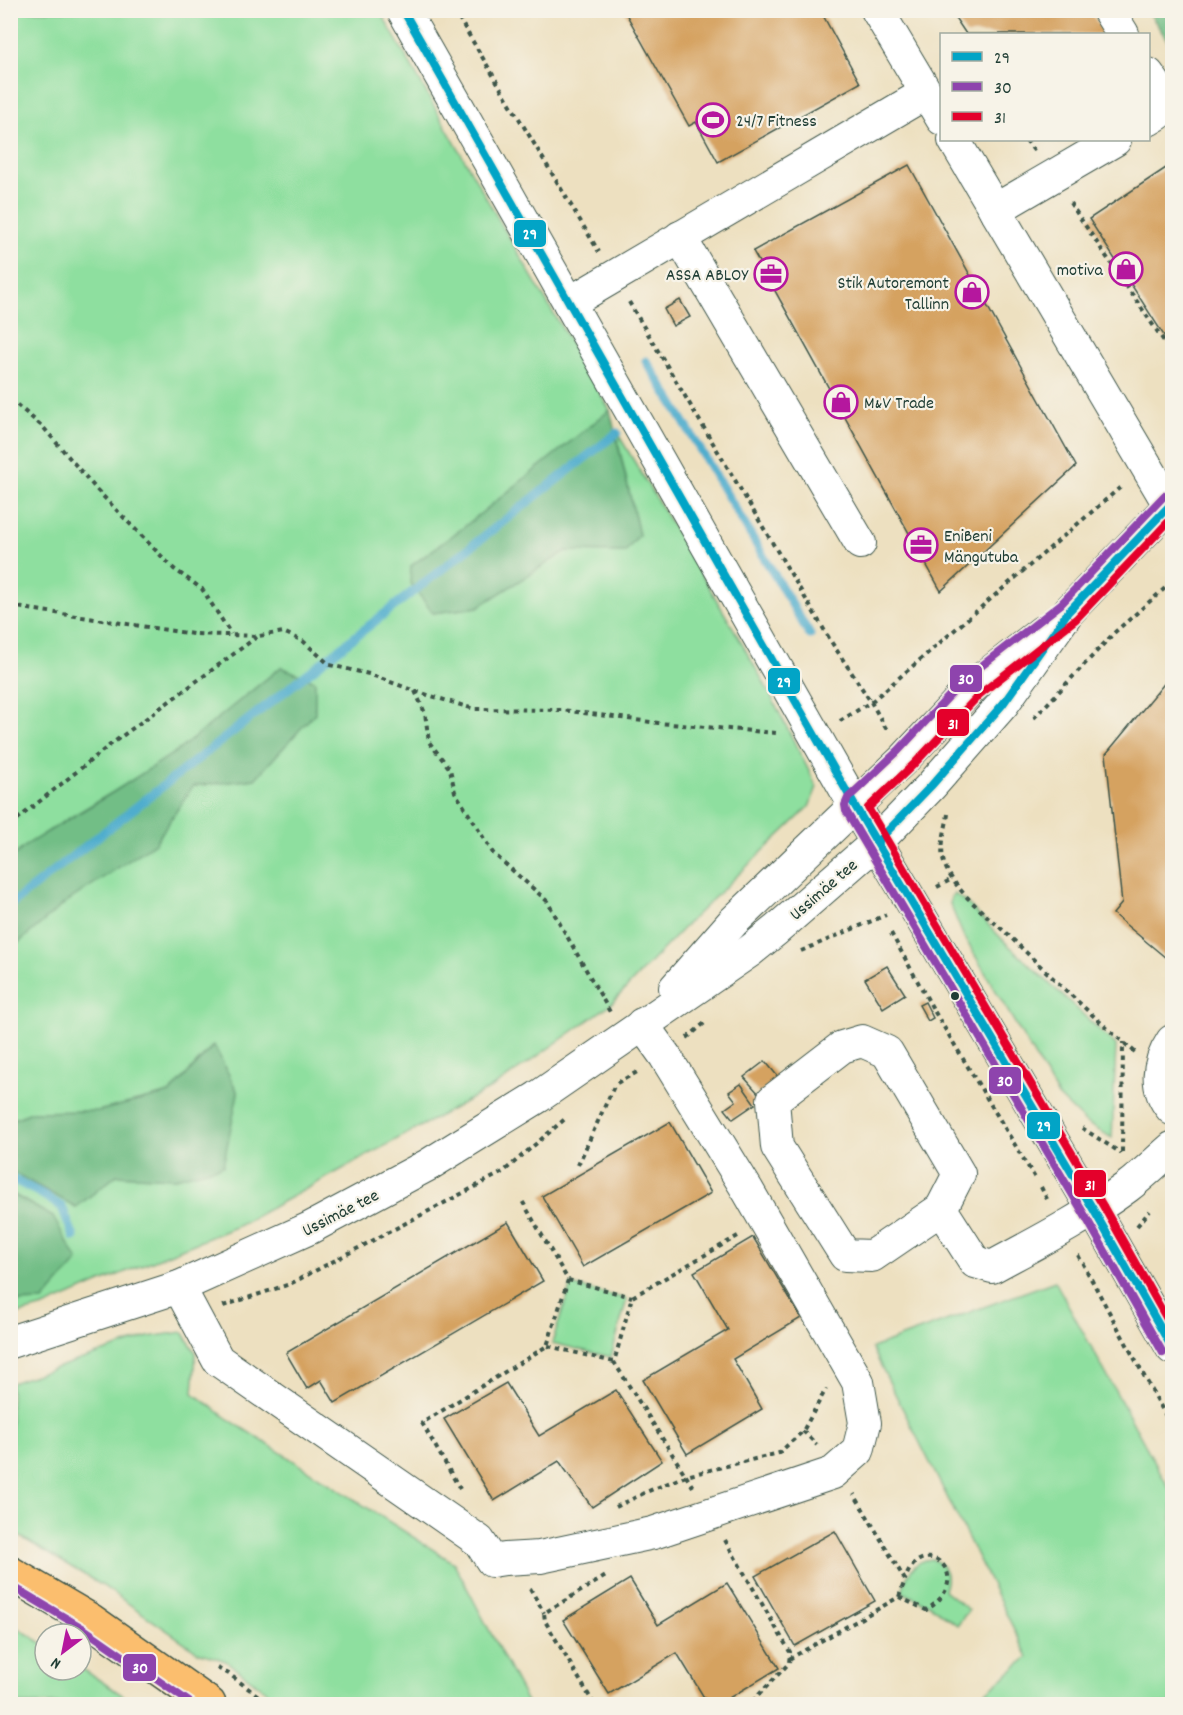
<svg xmlns="http://www.w3.org/2000/svg" width="1183" height="1715" viewBox="0 0 1183 1715" font-family="Dekko,sans-serif">
<style>
.green{fill:#8edf9f;stroke:#568e6a;stroke-width:1.5}
.forest{fill:#72be86;stroke:#487e5d;stroke-width:1.5}
.lines{fill:none;stroke-linecap:round;stroke-linejoin:round}
.stream{stroke:#4fadcd;stroke-width:9}
.building{fill:#d5a261}
.minor-casing{stroke:#3e5549;stroke-width:34}
.major-casing{stroke:#3e5549;stroke-width:36}
.path{stroke:#3e5549;stroke-width:4;stroke-dasharray:4.5 4.5;stroke-linecap:butt}
.minor{stroke:#fff;stroke-width:32}
.major{stroke:#fbbe6e;stroke-width:33}
.bus-1-casing{stroke:#f7f3e8;stroke-width:12}
.bus-2-casing{stroke:#f7f3e8;stroke-width:12}
.bus-3-casing{stroke:#f7f3e8;stroke-width:12}
.bus-1{stroke:#02a4c6;stroke-width:8}
.bus-2{stroke:#8e44ad;stroke-width:8}
.bus-3{stroke:#e4002b;stroke-width:8}
.bus-dot{fill:#1f3d34;stroke:#f7f3e8;stroke-width:2}
.labels{text-anchor:middle;stroke-width:4.5;stroke-linejoin:round;paint-order:stroke}
.poi-label{font-size:18px;fill:#1f3d34;stroke:#f7f3e8;text-anchor:start}
.street-label{font-size:18px;fill:#1f3d34;stroke:#f7f3e8}
.line-badge{stroke:#f7f3e8;stroke-width:2}
.badge-label{font-size:16px;text-anchor:middle;font-weight:bold;fill:#fff}
</style>
<rect width="100%" height="100%" fill="#f7f3e8"/>
<filter id="ink" filterUnits="userSpaceOnUse"><feTurbulence type="fractalNoise" baseFrequency=".0167" numOctaves="2"/><feDisplacementMap in="SourceGraphic" scale="12" xChannelSelector="R" yChannelSelector="G"/><feConvolveMatrix kernelMatrix="1 2 1 2 8 2 1 2 1" color-interpolation-filters="sRGB"/></filter>
<filter id="wash" filterUnits="userSpaceOnUse"><feTurbulence type="fractalNoise" baseFrequency=".008" numOctaves="4" result="noise"/><feDisplacementMap in="SourceGraphic" scale="24" xChannelSelector="R" yChannelSelector="G"/><feGaussianBlur stdDeviation="1.35" result="paint"/><feColorMatrix in="noise" values="0 0 0 0 0 0 0 0 0 0 0 0 0 0 0 0 0 1.4 0 .05"/><feComposite in="paint" operator="in"/></filter>
<g filter="url(#wash)">
<rect width="100%" height="100%" fill="#ede0c0"/>
<g class="green">
<path d="M11,11H380L500,222L610,410L464,527L411,566L433,613L478,607L566,551L625,552L639,535L615,429L732,626L768,690L817,787L809,807L690,921L611,1004L498,1084L240,1225L96,1284L44,1307L11,1316V1302L43,1301L53,1217L11,1193V1171L76,1207L117,1175L175,1178L238,1093L213,1045L170,1093L98,1111L32,1112L11,1120V949L65,903L155,843L193,786L255,779L281,667C247,694 215,723 181,748C126,789 63,816 11,858Z"/>
<path d="M955,894L969,905L1006,943L1116,1045L1112,1138L1086,1123L1058,1096L963,935L950,904L951,897Z"/>
<path d="M1055,1281L1172,1494V1704H966L974,1702L1028,1657L872,1348Z"/>
<path d="M571,1285L627,1299L611,1357L552,1343Z"/>
<path d="M183,1332L196,1353L193,1393L228,1419L454,1563L528,1704H283L226,1661L198,1652L103,1586L11,1531V1383L148,1337Z"/>
<path d="M932,1559C946,1565 949,1576 944,1590L969,1610L957,1625L930,1605L902,1592C906,1576 913,1560 932,1559Z"/>
<path d="M10,1623L45,1645V1670H81V1668L136,1704H11Z"/>
</g>
<g class="forest">
<path d="M1148,11H1172V47Z"/>
<path d="M610,410L639,535L625,552L566,551L478,607L433,613L410,583L411,566L464,527Z"/>
<path d="M281,667L315,681V713L255,779L193,786L155,843L65,903L11,949V858L29,843L115,791L180,749Z"/>
<path d="M214,1045L238,1093L223,1166L175,1178L117,1175L76,1207L11,1171V1120L32,1112L98,1111L170,1093Z"/>
<path d="M10,1193L53,1217L78,1261L43,1301L11,1302Z"/>
</g>
<g class="lines">
<g class="stream">
<path d="M646,361L672,402L810,635"/>
<path d="M10,905L617,433"/>
<path d="M10,1178L38,1192L62,1207L74,1237"/>
</g>
</g>
<g id="blocks">
<g class="building">
<path d="M624,10H820L860,83L718,162L696,122L689,126Z"/>
<path d="M950,10H1089L1105,34H966Z"/>
<path d="M1172,164V348L1089,219Z"/>
<path d="M909,165L1076,466L941,591L753,251Z"/>
<path d="M680,300L690,317L673,326L664,309Z"/>
<path d="M1172,674V963L1113,914L1122,903L1106,754Z"/>
<path d="M887,966L905,994L883,1008L865,979Z"/>
<path d="M925,1002L933,1018L928,1021L919,1005Z"/>
<path d="M765,1061L779,1078L759,1094L744,1077Z"/>
<path d="M741,1084L755,1104L733,1119L725,1109L736,1101L729,1092Z"/>
<path d="M670,1122L711,1193L583,1267L542,1196Z"/>
<path d="M508,1222L543,1281L335,1403L321,1380L307,1389L286,1353Z"/>
<path d="M753,1237L801,1318L733,1359L762,1409L687,1454L643,1380L728,1330L694,1272Z"/>
<path d="M506,1383L539,1436L616,1390L662,1461L592,1507L559,1461L494,1501L444,1419Z"/>
<path d="M835,1531L875,1601L795,1646L755,1576Z"/>
<path d="M630,1579L658,1625L727,1583L779,1668L719,1704H708L677,1653L609,1694L563,1620Z"/>
</g>
</g>
</g>
<g filter="url(#ink)">
<use href="#blocks" fill-opacity="0" stroke="#3e5549" stroke-width="1.5"/>
<g class="lines">
<defs>
<g id="minor">
<path d="M403,10L855,806L1093,1209L1172,1348"/>
<path d="M877,10L942,119"/>
<path d="M1108,10L1123,34"/>
<path d="M1148,74L1155,84L1158,114L1148,120"/>
<path d="M954,140L1170,506"/>
<path d="M995,210L1115,140"/>
<path d="M680,237L860,543"/>
<path d="M569,303L926,93"/>
<path d="M675,988L733,922L905,758L973,686L1043,631"/>
<path d="M1172,1041C1157,1064 1154,1088 1172,1109"/>
<path d="M941,1209L872,1256L845,1255L777,1147L773,1100L842,1047L862,1041L887,1052L959,1174L941,1209L975,1262L992,1267C1038,1242 1085,1218 1127,1187C1143,1175 1157,1161 1172,1148"/>
<path d="M179,1287L218,1360L479,1541L492,1561L505,1559L540,1557L653,1533L833,1473L858,1451L865,1423L858,1382L748,1191L665,1056L642,1024"/>
<path d="M10,1342L179,1287L310,1228L428,1165L538,1097L750,951L776,930L877,842L931,786L1003,704L1068,612L1172,503"/>
</g>
<path id="major" d="M10,1573L90,1620L209,1704"/>
</defs>
<use href="#minor" class="minor-casing"/>
<use href="#major" class="major-casing"/>
<g class="path">
<path d="M454,10L599,252"/>
<path d="M1026,140L1035,152"/>
<path d="M1070,203L1172,353"/>
<path d="M629,302L832,643L871,702L1123,485"/>
<path d="M10,399L43,427L97,490L174,569L202,589L231,634"/>
<path d="M10,606L193,634L259,636L283,632L303,641L330,665L369,674L415,691L474,709L562,710L658,723L777,733"/>
<path d="M415,691L425,713L429,742L450,769L455,792L493,853L547,901L610,1012"/>
<path d="M1034,718L1115,632L1172,582"/>
<path d="M840,721L871,702L888,732"/>
<path d="M948,814C946,829 939,848 944,863C953,889 984,913 1004,931C1047,972 1089,1014 1135,1052"/>
<path d="M10,825L110,745L258,636"/>
<path d="M937,887L952,879"/>
<path d="M891,933L933,1009L1035,1178"/>
<path d="M801,951L886,915"/>
<path d="M687,1038L707,1021"/>
<path d="M617,1083L639,1071"/>
<path d="M1082,1128L1121,1153"/>
<path d="M1122,1152L1123,1042"/>
<path d="M578,1165L615,1084"/>
<path d="M1041,1187L1048,1201"/>
<path d="M1137,1226L1150,1211"/>
<path d="M1078,1255L1172,1427"/>
<path d="M568,1280L632,1297"/>
<path d="M223,1306L290,1284L503,1172L566,1118"/>
<path d="M548,1346L614,1362"/>
<path d="M803,1431L817,1445"/>
<path d="M693,1487L614,1362L632,1297L738,1236"/>
<path d="M460,1489L422,1423L547,1346L568,1280L521,1199"/>
<path d="M616,1507L646,1492L686,1476L779,1453L803,1431L826,1389"/>
<path d="M725,1540L790,1652L789,1663L751,1703V1704"/>
<path d="M530,1588L544,1613"/>
<path d="M899,1597L926,1610C980,1577 921,1529 905,1580"/>
<path d="M789,1659L899,1597L905,1580L854,1494"/>
<path d="M217,1668L229,1674L269,1704"/>
<path d="M594,1704L545,1621L544,1613L606,1576"/>
</g>
<use href="#minor" class="minor"/>
<use href="#major" class="major"/>
<defs>
<g id="bus-1">
<path d="M403,10L855,806L1093,1209L1172,1348"/>
<path d="M877,842L931,786L1003,704L1068,612L1172,503"/>
</g>
<g id="bus-2">
<path d="M1163,1353L1084,1214L846,811L845,805L848,798L898,751L966,678L1061,604L1164,496"/>
<path d="M10,1585L84,1629L192,1704"/>
</g>
<path id="bus-3" d="M1172,518L1076,619L980,694L913,765L868,808L1102,1204L1172,1328"/>
</defs>
<use href="#bus-1" class="bus-1-casing"/>
<use href="#bus-2" class="bus-2-casing"/>
<use href="#bus-3" class="bus-3-casing"/>
<use href="#bus-1" class="bus-1"/>
<use href="#bus-2" class="bus-2"/>
<use href="#bus-3" class="bus-3"/>
</g>
</g>
<defs>
<symbol id="stadium-ring" viewBox="-11 -11 22 22"><circle r="9.5" fill="#f7f3e8" stroke="#b5179e" stroke-width="1.5"/><path d="M0-5a6.5 5 0 1 0 0 10a6.5 5 0 1 0 0-10ZM-3.5-1.8h7v3.6h-7Z" fill="#b5179e"/></symbol>
<symbol id="shop-ring" viewBox="-11 -11 22 22"><circle r="9.5" fill="#f7f3e8" stroke="#b5179e" stroke-width="1.5"/><path d="M-5-2.5h2.3a2.7 3.5 0 0 1 5.4 0H5L5.5 6h-11ZM-1.5-2.5h3a1.5 2.3 0 0 0-3 0Z" fill="#b5179e"/></symbol>
<symbol id="office-ring" viewBox="-11 -11 22 22"><circle r="9.5" fill="#f7f3e8" stroke="#b5179e" stroke-width="1.5"/><path d="M-6-3h4V-5.5h4V-3h4V5H-6ZM-1-4.5V-3h2v-1.5ZM-6 0V1H6V0Z" fill="#b5179e"/></symbol>
</defs>
<g fill-rule="evenodd">
<use href="#stadium-ring" x="694" y="101" width="38" height="38"/>
<use href="#shop-ring" x="1107" y="250" width="38" height="38"/>
<use href="#office-ring" x="752" y="255" width="38" height="38"/>
<use href="#shop-ring" x="953" y="273" width="38" height="38"/>
<use href="#shop-ring" x="822" y="383" width="38" height="38"/>
<use href="#office-ring" x="902" y="526" width="38" height="38"/>
</g>
<circle class="bus-dot" cx="955" cy="996" r="5"/>
<g class="labels">
<g class="poi-label">
<text x="736" y="126">24/7 Fitness</text>
<text x="1103" y="275" text-anchor="end">motiva</text>
<text x="748" y="280" text-anchor="end">ASSA ABLOY</text>
<text x="949" y="288" text-anchor="end">Stik Autoremont<tspan x="949" dy="21">Tallinn</tspan></text>
<text x="864" y="408">M&amp;V Trade</text>
<text x="944" y="541">EniBeni<tspan x="944" dy="21">Mängutuba</tspan></text>
</g>
<g class="street-label">
<text transform="translate(823 889) rotate(-41)" y="6">Ussimäe tee</text>
<text transform="translate(340 1212) rotate(-27)" y="6">Ussimäe tee</text>
</g>
</g>
<g class="line-badge">
<rect x="513" y="219" width="34" height="29" rx="6" fill="#02a4c6"/>
<rect x="949" y="664" width="34" height="29" rx="6" fill="#8e44ad"/>
<rect x="767" y="667" width="34" height="28" rx="6" fill="#02a4c6"/>
<rect x="936" y="708" width="34" height="29" rx="6" fill="#e4002b"/>
<rect x="988" y="1066" width="34" height="29" rx="6" fill="#8e44ad"/>
<rect x="1026" y="1111" width="35" height="29" rx="6" fill="#02a4c6"/>
<rect x="1073" y="1169" width="34" height="29" rx="6" fill="#e4002b"/>
<rect x="122" y="1653" width="35" height="29" rx="6" fill="#8e44ad"/>
</g>
<g class="badge-label">
<text x="530" y="239">29</text>
<text x="966" y="684">30</text>
<text x="784" y="687">29</text>
<text x="953" y="729">31</text>
<text x="1005" y="1086">30</text>
<text x="1044" y="1131">29</text>
<text x="1090" y="1190">31</text>
<text x="140" y="1673">30</text>
</g>
<rect width="1183" height="1715" fill="none" stroke="#f7f3e8" stroke-width="36"/>
<rect x="940" y="33" width="210" height="108" fill="#f7f3e8" stroke="#a1aaa0" stroke-width="1.5"/>
<rect x="952" y="52" width="30" height="9" fill="#02a4c6" stroke="#a1aaa0" stroke-width="1.5"/>
<text x="994" y="63" font-size="18" fill="#1f3d34">29</text>
<rect x="952" y="82" width="30" height="9" fill="#8e44ad" stroke="#a1aaa0" stroke-width="1.5"/>
<text x="994" y="93" font-size="18" fill="#1f3d34">30</text>
<rect x="952" y="112" width="30" height="9" fill="#e4002b" stroke="#a1aaa0" stroke-width="1.5"/>
<text x="994" y="123" font-size="18" fill="#1f3d34">31</text>
<g transform="translate(63 1652) rotate(212)"><circle r="28" fill="#f7f3e8" stroke="#a1aaa0" stroke-width="1.5"/>
<path d="M0-4.5L10 22L0 15L-10 22Z" fill="#b5179e"/>
<text y="-9" font-size="16" font-weight="bold" text-anchor="middle" fill="#1f3d34">N</text>
</g>
</svg>
